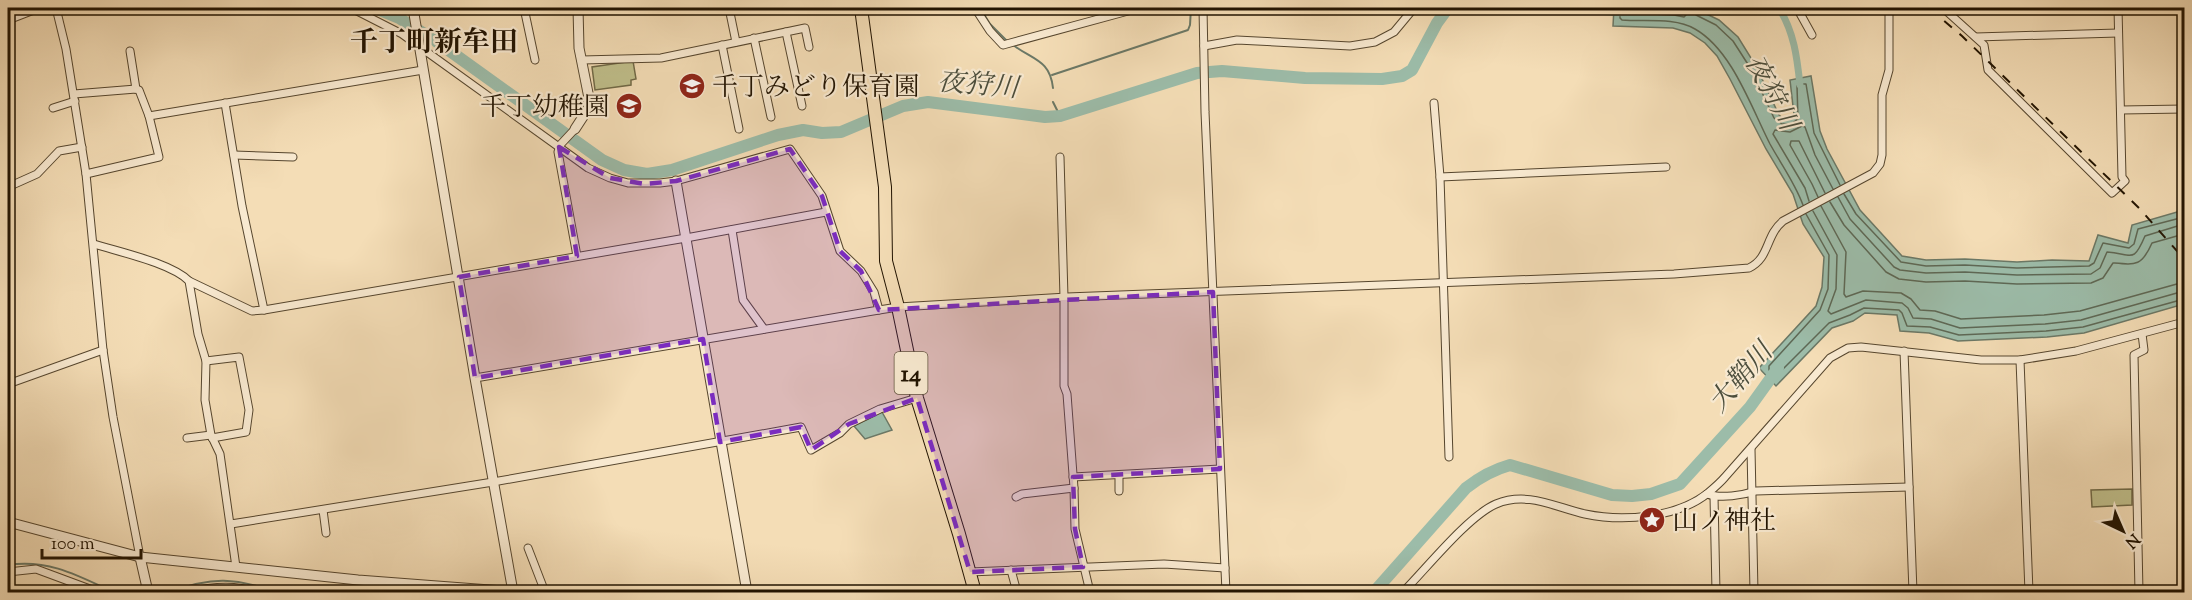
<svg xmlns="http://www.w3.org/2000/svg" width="2192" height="600" viewBox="0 0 2192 600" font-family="'Sorts Mill Goudy','Noto Serif JP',serif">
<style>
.green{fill:#c0bf8b;stroke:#706946;stroke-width:1.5}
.water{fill:#9cbca9;stroke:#6b7866;stroke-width:1.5}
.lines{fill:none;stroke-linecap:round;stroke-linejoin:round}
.shore{stroke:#5e6855;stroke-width:1.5}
.stream{stroke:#6b7866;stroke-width:2}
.canal{stroke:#9cbca9;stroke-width:7}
.river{stroke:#9cbca9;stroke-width:12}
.minor-casing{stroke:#56462e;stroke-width:9}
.tertiary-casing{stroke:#56462e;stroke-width:11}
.primary-casing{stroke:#211301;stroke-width:14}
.minor{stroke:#f8e9d0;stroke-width:7}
.tertiary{stroke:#f8e9d0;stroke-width:9}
.primary{stroke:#f4ddb6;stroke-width:12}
.rail{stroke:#211301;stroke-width:2;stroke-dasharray:10 10;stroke-linecap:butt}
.marked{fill:#7b2cbf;fill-opacity:0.2;stroke:#7b2cbf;stroke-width:4.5;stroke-dasharray:12 8;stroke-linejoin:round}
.labels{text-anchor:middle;stroke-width:4.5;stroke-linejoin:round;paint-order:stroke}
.shield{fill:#f8e9d0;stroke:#62533f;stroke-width:1.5}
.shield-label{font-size:24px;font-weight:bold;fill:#211301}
.poi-label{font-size:26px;fill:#211301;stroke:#f8e9d0;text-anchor:start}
.water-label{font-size:27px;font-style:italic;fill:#4c4e3c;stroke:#f8e9d0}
.quarter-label{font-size:28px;font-weight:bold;fill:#211301;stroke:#f8e9d0}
</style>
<rect width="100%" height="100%" fill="#f4ddb6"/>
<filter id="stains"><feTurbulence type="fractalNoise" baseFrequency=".00333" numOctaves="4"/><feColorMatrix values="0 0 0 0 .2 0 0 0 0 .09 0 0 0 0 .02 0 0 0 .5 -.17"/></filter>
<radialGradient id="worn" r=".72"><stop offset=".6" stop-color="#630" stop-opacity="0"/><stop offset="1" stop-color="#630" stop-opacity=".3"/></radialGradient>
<g class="green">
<path d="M633,61L636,79L631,80V85L595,90L592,67Z"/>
<path d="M2132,489V505L2092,507L2091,490Z"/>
</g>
<g class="water">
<path d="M1614,8H1694L1719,20L1738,37L1756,66L1779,115L1784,119L1790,118L1794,115L1790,80L1811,76L1820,131L1827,149L1860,210L1902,256L1926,260L1965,259L2017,262L2052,260L2089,261L2098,235L2128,243L2132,225L2184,210V304L2084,333L2047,337L1958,341L1929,333L1900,331L1897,315L1865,313L1853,321L1832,328L1776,386L1759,368L1816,306L1822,287L1824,257L1803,224L1793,194L1766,149L1730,79L1717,56L1705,43L1690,33L1673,28L1613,26Z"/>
<path d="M882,412L892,430L865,439L854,426Z"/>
</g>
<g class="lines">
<g class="shore">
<path d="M1620,8V18L1622,20C1645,22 1674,17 1695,29C1732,50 1751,107 1770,144C1781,164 1795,183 1803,205"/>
<path d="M1628,8L1630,13L1674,15L1684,17L1686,15V8"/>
<path d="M1693,8L1696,15L1716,25L1733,41L1751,69L1774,118L1782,124H1791L1798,119L1797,86L1799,84H1806L1814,133L1840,185"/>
<path d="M1844,194L1856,214L1901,262L1926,266L1965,265L2017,268L2089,266L2094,263L2103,243L2129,248L2134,244L2138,229L2184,217"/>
<path d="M1818,197L1812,184L1790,145L1791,141H1799L1825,193"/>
<path d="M1838,197L1850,219L1894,267L1900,270L1926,273L1965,272L2017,275L2091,274L2100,268L2107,252C2133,254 2133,264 2145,236L2184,224"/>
<path d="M1809,201L1805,188L1773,134L1775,130L1790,132L1802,126L1805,127L1815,155L1833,189"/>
<path d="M1830,202L1844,225L1886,272L1899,279L1926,282L1965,281L2017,284L2091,283L2103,278L2113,263C2136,265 2142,266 2152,243L2184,234"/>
<path d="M1821,206L1846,252L1844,294L1846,297L1863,291L1901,293L1911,299L1920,310L1935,311L1961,319L2044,315L2080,311L2184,282"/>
<path d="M1813,211L1837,255L1836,289L1828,311L1831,314L1866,300L1902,303L1908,308L1913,318L1931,319L1960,328L2045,324L2081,320L2184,291"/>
<path d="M1806,214L1829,255L1828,289L1820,310L1769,366V370L1776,376L1829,323L1850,315L1864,308L1899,310L1902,313L1907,326L1930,327L1959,335L2046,331L2083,327L2184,299"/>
</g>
<g class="stream">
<path d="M980,8L990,24L1008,42"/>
<path d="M1013,45C1033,60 1050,60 1053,88"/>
<path d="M1052,75L1188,30L1190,25L1191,8"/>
<path d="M1053,102L1060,116"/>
<path d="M8,565C48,559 77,575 113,592"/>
<path d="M171,592C212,576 235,578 277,592"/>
</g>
<path class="canal" d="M1779,8C1794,32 1797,57 1800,85"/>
<g class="river">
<path d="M375,8L399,18L436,41L602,160L624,170L647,174L672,170L778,135L803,130L822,133L841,132L903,106L928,102L1045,117L1060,116L1197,73L1222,71L1305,78L1382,79L1402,76L1412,70L1437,23L1448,8"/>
<path d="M1591,8L1631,11"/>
<path d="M1374,592L1466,488C1480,477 1492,470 1510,465L1612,495L1632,496L1651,494L1680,484L1750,407L1778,368"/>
</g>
<defs>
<g id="minor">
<path d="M56,8L66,49L86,174L103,350L113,417L140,557"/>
<path d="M351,8L402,34L588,168L610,178L628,183H660L676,181L790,149L822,196L840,251L861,271L874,292L879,310L898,307L1067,297L1674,274L1749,268C1770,258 1765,236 1783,221L1873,173L1880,164L1882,155V95L1889,70V8"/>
<path d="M524,8L535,60"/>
<path d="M729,8L736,42"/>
<path d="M975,8L990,31L1003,45L1139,8"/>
<path d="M1203,8L1205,112L1226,592"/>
<path d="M1797,8L1812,35"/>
<path d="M1943,8L1984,45L1988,70L2112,193L2125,181L2122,177L2118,8"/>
<path d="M8,20L39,8"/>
<path d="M786,32L802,106"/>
<path d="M1976,37L2118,33"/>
<path d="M754,38L771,117"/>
<path d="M722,45L739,129"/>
<path d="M1204,46L1237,40L1350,46L1375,42L1394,32L1414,8"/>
<path d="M130,51L136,89"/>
<path d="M582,60L661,58L805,28L809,47"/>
<path d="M74,94L136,89L139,90L149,116L423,70"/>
<path d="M225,103L242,206L264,310"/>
<path d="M1434,103L1440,177L1449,457"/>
<path d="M53,108L75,101"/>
<path d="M2121,110L2184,109"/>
<path d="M575,129L560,145L558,152L577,256"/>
<path d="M234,155L293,157"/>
<path d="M86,174L159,157L149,116"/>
<path d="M1440,177L1666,167"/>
<path d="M8,187L37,174L59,151L82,147"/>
<path d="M732,230L743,300L764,329"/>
<path d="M94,244C119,252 171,263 189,281L198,334L206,361L205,400L211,435L220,454L236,567"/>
<path d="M189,281L252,311L264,310L686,238L826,212"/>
<path d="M1904,351L1913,592"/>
<path d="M2020,360L2029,592"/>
<path d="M206,361L239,357L249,410L246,432L212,438"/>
<path d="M475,378L879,310"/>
<path d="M8,384L103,350"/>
<path d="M187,438L211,435"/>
<path d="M1751,449L1754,592"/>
<path d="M1073,477L1220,469"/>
<path d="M1074,488L1075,529L1090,592"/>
<path d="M1119,491V475"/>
<path d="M1707,494C1721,499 1743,495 1756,491L1909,487"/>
<path d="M1714,496L1716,592"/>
<path d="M1016,497L1022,494L1074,488L1067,394L1064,386V297L1060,157"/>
<path d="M323,510L326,533"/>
<path d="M231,524L493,482L801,427L811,450L840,433L849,424L880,409L917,398"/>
<path d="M528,548L545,592"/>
<path d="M1011,570L1017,592"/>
<path d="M8,572L36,569L98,592"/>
<path d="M970,572L1164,564L1225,568"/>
<path d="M188,592C210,587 234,584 255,592"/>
<path d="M1403,592C1426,569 1468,516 1496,504C1527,491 1555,507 1585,514C1623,522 1677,518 1708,493C1714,488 1720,483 1725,477L1830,358L1848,348L1861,347L1981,360H2020L2076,351L2184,322"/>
<path d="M2139,592L2134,355L2144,350L2142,334"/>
</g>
<g id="tertiary">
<path d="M413,8L475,378L513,592"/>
<path d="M575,129L588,109L589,98L579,48L578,8"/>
<path d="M676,181L747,592"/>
<path d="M8,522L140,557L358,580L518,592"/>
<path d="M140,557L148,592"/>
</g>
<path id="primary" d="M861,8L885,187L886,261L898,307L917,398L959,534L975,592"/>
</defs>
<use href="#minor" class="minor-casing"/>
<use href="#tertiary" class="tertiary-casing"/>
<use href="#primary" class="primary-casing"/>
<use href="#minor" class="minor"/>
<use href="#tertiary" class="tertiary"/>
<use href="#primary" class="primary"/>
<path class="rail" d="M1929,8L1962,36L2139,208L2184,259"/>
</g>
<path class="marked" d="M559,147L610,178L645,184L676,181L790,149L822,196L840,251L861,271L879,310L1213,292L1220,469L1073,477L1075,529L1083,567L970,572L917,398L849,424L811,450L801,427L720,442L703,339L475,378L459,277L577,256Z"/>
<defs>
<symbol id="school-disc" viewBox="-11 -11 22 22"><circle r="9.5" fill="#8f2418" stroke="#f8e9d0"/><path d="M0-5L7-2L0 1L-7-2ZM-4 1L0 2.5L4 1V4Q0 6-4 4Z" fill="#fff"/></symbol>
<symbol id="sight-disc" viewBox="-11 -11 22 22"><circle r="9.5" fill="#8f2418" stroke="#f8e9d0"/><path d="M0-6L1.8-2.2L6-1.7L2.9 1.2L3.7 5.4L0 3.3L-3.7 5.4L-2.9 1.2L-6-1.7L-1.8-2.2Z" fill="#fff"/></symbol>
</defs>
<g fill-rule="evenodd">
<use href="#school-disc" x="677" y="71" width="30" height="30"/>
<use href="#school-disc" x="614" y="91" width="30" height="30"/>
<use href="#sight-disc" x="1637" y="505" width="30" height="30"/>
</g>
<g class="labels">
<rect class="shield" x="894.5" y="352" width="33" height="42" rx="4.5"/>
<g class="shield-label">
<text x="911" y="381">14</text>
</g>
<g class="poi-label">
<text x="712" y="95">千丁みどり保育園</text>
<text x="610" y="115" text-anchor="end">千丁幼稚園</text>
<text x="1672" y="529">山ノ神社</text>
</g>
<g class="water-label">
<text transform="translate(978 84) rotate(5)" y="9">夜狩川</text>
<text transform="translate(1772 92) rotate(62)" y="9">夜狩川</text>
<text transform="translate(1740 377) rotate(-49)" y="9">大鞘川</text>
</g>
<g class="quarter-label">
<text x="434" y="51">千丁町新牟田</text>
</g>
</g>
<rect width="2192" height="600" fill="none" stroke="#f4ddb6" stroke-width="30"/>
<rect x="9" y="9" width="2174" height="582" fill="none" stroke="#211301" stroke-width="3"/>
<rect x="15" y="15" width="2162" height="570" fill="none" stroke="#211301" stroke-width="1.5"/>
<g transform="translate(2123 531) rotate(136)" stroke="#f8e9d0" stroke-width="4.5" paint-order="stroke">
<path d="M0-4.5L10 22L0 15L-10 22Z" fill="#211301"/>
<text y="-9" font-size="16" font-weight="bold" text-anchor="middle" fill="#211301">N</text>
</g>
<path d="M42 549v9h99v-9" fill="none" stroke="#211301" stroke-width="3"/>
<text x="51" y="549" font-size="18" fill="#211301" stroke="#f8e9d0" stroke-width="4.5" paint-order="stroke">100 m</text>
<rect width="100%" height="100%" filter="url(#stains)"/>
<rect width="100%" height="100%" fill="url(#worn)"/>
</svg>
